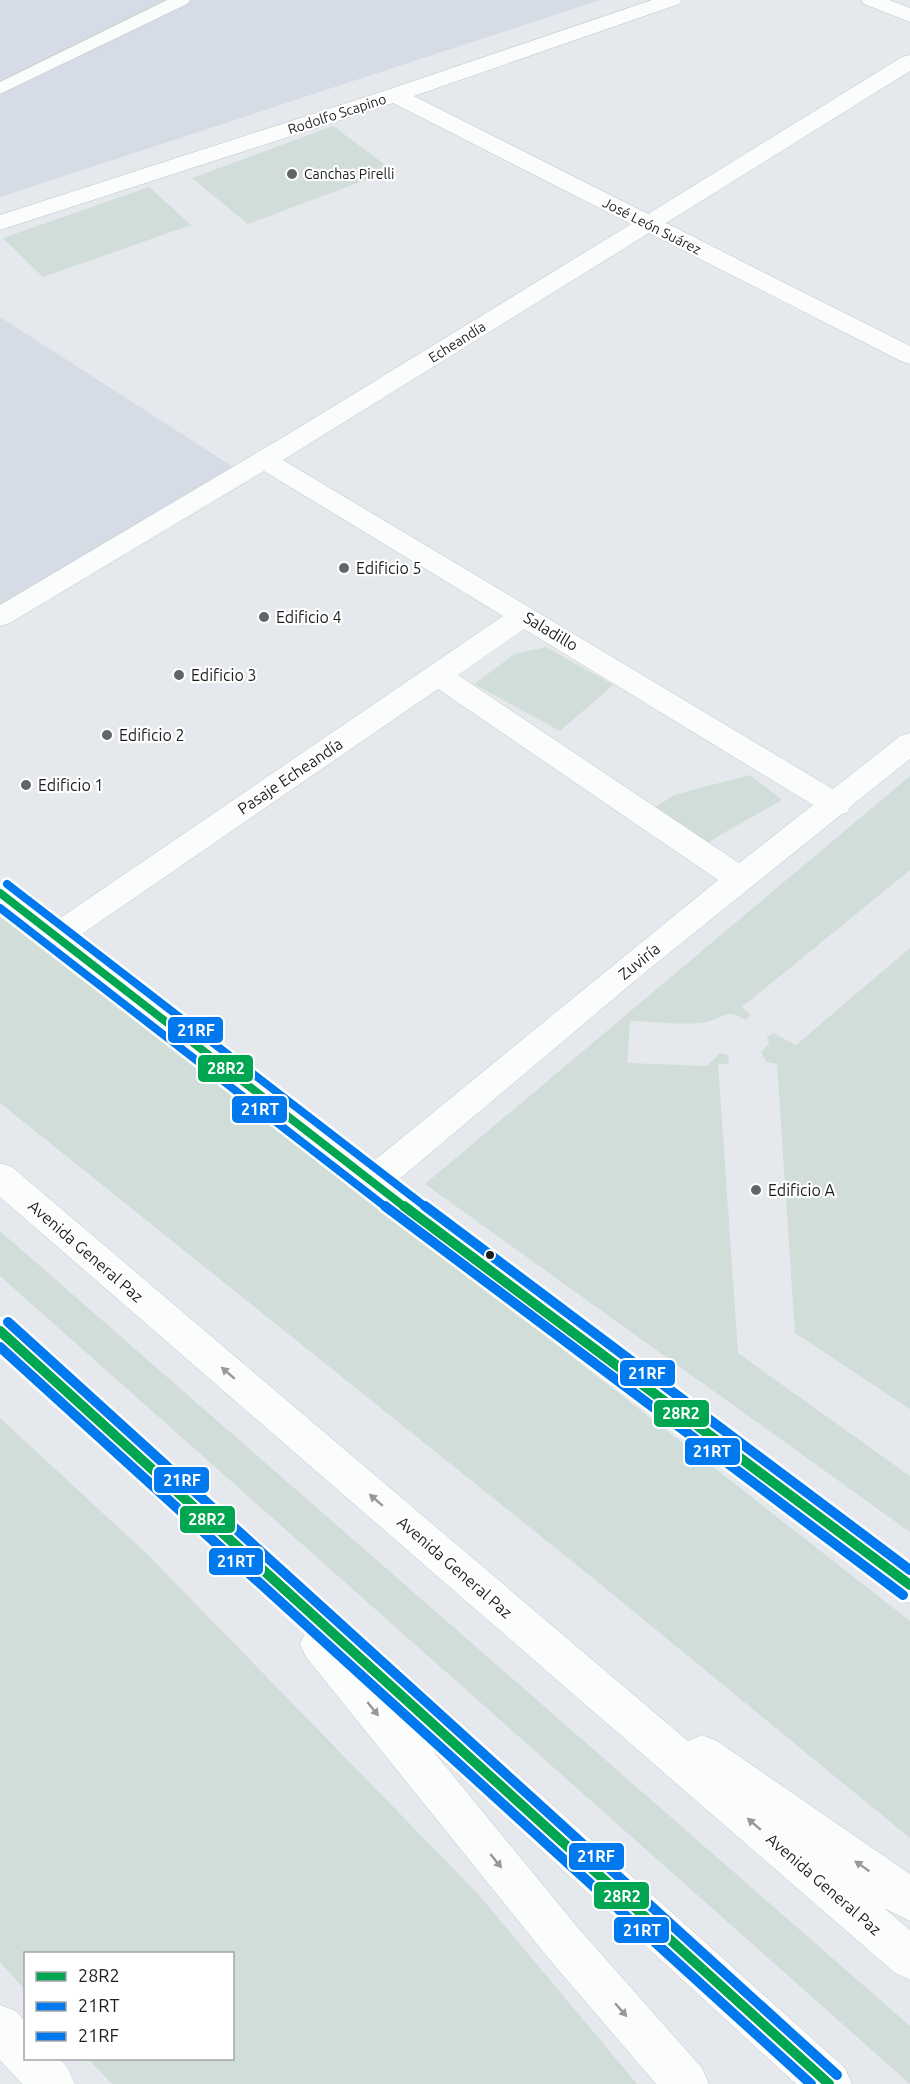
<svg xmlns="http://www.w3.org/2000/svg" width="910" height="2084" viewBox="0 0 910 2084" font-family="Ubuntu,sans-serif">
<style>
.built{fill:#d5dce5}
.green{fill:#d1ddd9}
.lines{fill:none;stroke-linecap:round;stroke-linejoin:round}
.service-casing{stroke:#c2c4c7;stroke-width:1}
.minor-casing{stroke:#c2c4c7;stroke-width:1}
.tertiary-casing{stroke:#c2c4c7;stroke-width:1}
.motorway-casing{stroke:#c2c4c7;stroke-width:1}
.service{fill:#fbfcfc;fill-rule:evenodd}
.minor{fill:#fbfcfc;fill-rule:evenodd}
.tertiary{fill:#fbfcfc;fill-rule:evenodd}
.motorway{fill:#fbfcfc;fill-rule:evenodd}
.bus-1-far1-casing{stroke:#fff;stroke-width:13}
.bus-1-casing{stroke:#fff;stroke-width:15}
.bus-2-far1-casing{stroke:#fff;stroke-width:13}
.bus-2-casing{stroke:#fff;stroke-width:15}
.bus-3-far1-casing{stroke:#fff;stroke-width:13}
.bus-3-casing{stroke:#fff;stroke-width:15}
.bus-1-far1{stroke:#00a651;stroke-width:8}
.bus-1{stroke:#00a651;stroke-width:10}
.bus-2-far1{stroke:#0079ef;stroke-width:8}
.bus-2{stroke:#0079ef;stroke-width:10}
.bus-3-far1{stroke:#0079ef;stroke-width:8}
.bus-3{stroke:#0079ef;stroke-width:10}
.oneway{fill:#979899}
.poi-dot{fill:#626567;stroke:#fff;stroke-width:2}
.bus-dot{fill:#1c1e20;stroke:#fff;stroke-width:2}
.labels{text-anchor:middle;stroke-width:4.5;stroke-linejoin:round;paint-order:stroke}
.far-street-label{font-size:14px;fill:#1c1e20;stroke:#fff}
.far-poi-label{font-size:14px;fill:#1c1e20;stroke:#fff;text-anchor:start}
.poi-label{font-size:16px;fill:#1c1e20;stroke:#fff;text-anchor:start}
.street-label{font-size:16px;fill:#1c1e20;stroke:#fff}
.line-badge{stroke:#fff;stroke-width:2}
.badge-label{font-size:16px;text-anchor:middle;font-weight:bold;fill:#fff}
</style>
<rect width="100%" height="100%" fill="#e5e8ec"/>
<g class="built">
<path d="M0,0H600L0,197Z"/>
<path d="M0,317L233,467L0,610Z"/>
</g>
<g class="green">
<path d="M333,126L392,170L248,224L192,178Z"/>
<path d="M149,187L191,225L43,277L3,238Z"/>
<path d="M546,647L613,685L560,731L474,684L515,654Z"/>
<path d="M750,775L782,800L720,835L693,854L641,817L674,795Z"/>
<path d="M910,776V870L742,1007L751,1015L745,1020C726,1007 722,1019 706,1022C687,1026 650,1021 630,1021L627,1063L707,1066L720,1053L729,1056L728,1064H718L738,1353L910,1476V1532L425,1184Z"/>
<path d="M0,909L910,1621V1838L583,1570L0,1103Z"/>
<path d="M910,948V1409L795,1333L777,1064L766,1062L761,1052L769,1044L767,1037L773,1033L796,1045Z"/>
<path d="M0,1231L910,2026V2084L0,1276Z"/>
<path d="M0,1418L146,1553L478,1894L637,2084H112L88,2059L232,2058V1954H26L25,1990L0,1962Z"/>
</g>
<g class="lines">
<defs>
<path id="service" d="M167,0H190L187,4L0,94V82Z"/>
<g id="minor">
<path d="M652,0H682L679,4L414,96L648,214L902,57L910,55V71L666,223L910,346V364L901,361L649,233L283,460L833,789L900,736L910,733V759L850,807L847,813L842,814L643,974L384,1192L372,1196L360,1192L355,1182L360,1172L718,880L438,689L66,945L55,949L44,945L39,937L44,929L503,616L264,471L10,623L0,626V605L290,433L631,224L393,103L0,230V215L387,90ZM524,629L813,805L739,863L458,675Z"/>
<path d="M861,0H889L910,8V22L864,4Z"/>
</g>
<g id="tertiary">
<path d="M0,882L11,885L384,1172L910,1562V1603L896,1598L677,1429L360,1192L0,910Z"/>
<path d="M0,2005L16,2011L26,2022V2058H59L68,2068L75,2084H22L0,2060Z"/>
</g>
<g id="motorway">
<path d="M0,1163L12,1167L688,1741L702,1735L717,1741L910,1874V1921L884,1908L910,1930V1980L895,1973L0,1197Z"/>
<path d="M0,1316L13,1320L845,2068L852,2084H796L433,1751L579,1929L702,2068L709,2084H656L549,1959L306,1657L300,1644L305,1633L0,1354Z"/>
</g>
</defs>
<use href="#service" class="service-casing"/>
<use href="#minor" class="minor-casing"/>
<use href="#tertiary" class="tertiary-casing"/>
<use href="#motorway" class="motorway-casing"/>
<use href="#service" class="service"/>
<use href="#minor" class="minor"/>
<use href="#tertiary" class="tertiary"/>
<use href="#motorway" class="motorway"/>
<defs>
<path id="bus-1-far1" d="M0,893L406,1208"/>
<g id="bus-1">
<path d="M404,1206L910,1585"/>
<path d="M0,1331L829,2084"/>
</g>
<path id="bus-2-far1" d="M0,908L387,1208"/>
<g id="bus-2">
<path d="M385,1206L903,1595"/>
<path d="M0,1347L811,2084"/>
</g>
<path id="bus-3-far1" d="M7,884L427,1208"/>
<g id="bus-3">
<path d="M425,1206L910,1570"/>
<path d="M8,1322L837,2075"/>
</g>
</defs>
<use href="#bus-1-far1" class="bus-1-far1-casing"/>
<use href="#bus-1" class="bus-1-casing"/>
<use href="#bus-2-far1" class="bus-2-far1-casing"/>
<use href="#bus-2" class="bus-2-casing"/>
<use href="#bus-3-far1" class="bus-3-far1-casing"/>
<use href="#bus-3" class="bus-3-casing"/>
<use href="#bus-1-far1" class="bus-1-far1"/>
<use href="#bus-1" class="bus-1"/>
<use href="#bus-2-far1" class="bus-2-far1"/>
<use href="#bus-2" class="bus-2"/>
<use href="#bus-3-far1" class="bus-3-far1"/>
<use href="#bus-3" class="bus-3"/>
</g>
<defs><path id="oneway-solid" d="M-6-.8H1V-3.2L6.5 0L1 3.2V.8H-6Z" transform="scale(1.5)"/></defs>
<g class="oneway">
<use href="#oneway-solid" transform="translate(228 1373) rotate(-139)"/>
<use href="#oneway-solid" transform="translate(376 1500) rotate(-139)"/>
<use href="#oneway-solid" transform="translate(373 1709) rotate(51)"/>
<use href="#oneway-solid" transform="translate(754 1824) rotate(-139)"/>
<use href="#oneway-solid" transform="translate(496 1861) rotate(51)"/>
<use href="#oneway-solid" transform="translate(862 1866) rotate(-145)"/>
<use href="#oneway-solid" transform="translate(621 2010) rotate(49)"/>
</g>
<g class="poi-dot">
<circle cx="292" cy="174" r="6"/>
<circle cx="344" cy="568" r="6"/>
<circle cx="264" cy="617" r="6"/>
<circle cx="179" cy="675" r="6"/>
<circle cx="107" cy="735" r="6"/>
<circle cx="26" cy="785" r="6"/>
<circle cx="756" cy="1190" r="6"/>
</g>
<circle class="bus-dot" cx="490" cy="1255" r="5"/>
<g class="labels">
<g class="far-street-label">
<text transform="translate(337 114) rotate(-18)" y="5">Rodolfo Scapino</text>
<text transform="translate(652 226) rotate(27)" y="5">José León Suárez</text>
<text transform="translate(457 342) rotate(-32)" y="5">Echeandía</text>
</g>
<g class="far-poi-label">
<text x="304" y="179">Canchas Pirelli</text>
</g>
<g class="poi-label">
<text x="356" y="574">Edificio 5</text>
<text x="276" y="623">Edificio 4</text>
<text x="191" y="681">Edificio 3</text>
<text x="119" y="741">Edificio 2</text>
<text x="38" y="791">Edificio 1</text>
<text x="768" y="1196">Edificio A</text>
</g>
<g class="street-label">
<text transform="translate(551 631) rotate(31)" y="6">Saladillo</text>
<text transform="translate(290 776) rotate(-34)" y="6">Pasaje Echeandía</text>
<text transform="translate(639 961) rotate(-39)" y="6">Zuviría</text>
<text transform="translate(86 1251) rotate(41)" y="6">Avenida General Paz</text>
<text transform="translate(455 1567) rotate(41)" y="6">Avenida General Paz</text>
<text transform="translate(824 1884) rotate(41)" y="6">Avenida General Paz</text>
</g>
</g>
<g class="line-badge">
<rect x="167" y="1016" width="57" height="28" rx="6" fill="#0079ef"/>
<rect x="197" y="1054" width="57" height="29" rx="6" fill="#00a651"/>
<rect x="231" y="1095" width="57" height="29" rx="6" fill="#0079ef"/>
<rect x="619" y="1359" width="57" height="28" rx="6" fill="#0079ef"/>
<rect x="653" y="1399" width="57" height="29" rx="6" fill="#00a651"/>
<rect x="684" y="1437" width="57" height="29" rx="6" fill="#0079ef"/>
<rect x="153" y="1466" width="57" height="28" rx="6" fill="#0079ef"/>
<rect x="179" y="1505" width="57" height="29" rx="6" fill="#00a651"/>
<rect x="208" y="1547" width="56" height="29" rx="6" fill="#0079ef"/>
<rect x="568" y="1842" width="57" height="29" rx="6" fill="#0079ef"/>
<rect x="593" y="1881" width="57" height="29" rx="6" fill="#00a651"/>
<rect x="613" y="1916" width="57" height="28" rx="6" fill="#0079ef"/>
</g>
<g class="badge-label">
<text x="196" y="1036">21RF</text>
<text x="226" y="1074">28R2</text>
<text x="260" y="1115">21RT</text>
<text x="647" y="1379">21RF</text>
<text x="681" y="1419">28R2</text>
<text x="712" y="1457">21RT</text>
<text x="182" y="1486">21RF</text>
<text x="207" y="1525">28R2</text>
<text x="236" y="1567">21RT</text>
<text x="596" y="1862">21RF</text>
<text x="622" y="1902">28R2</text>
<text x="642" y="1936">21RT</text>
</g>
<rect x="24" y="1952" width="210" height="108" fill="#ffffff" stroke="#a4a5a6" stroke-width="1.5"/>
<rect x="36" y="1972" width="30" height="9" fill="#00a651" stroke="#a4a5a6" stroke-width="1.5"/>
<text x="78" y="1982" font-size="18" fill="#1c1e20">28R2</text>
<rect x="36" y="2002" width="30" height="9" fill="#0079ef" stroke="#a4a5a6" stroke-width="1.5"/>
<text x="78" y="2012" font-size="18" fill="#1c1e20">21RT</text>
<rect x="36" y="2032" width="30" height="9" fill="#0079ef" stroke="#a4a5a6" stroke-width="1.5"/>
<text x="78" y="2042" font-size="18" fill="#1c1e20">21RF</text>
</svg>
